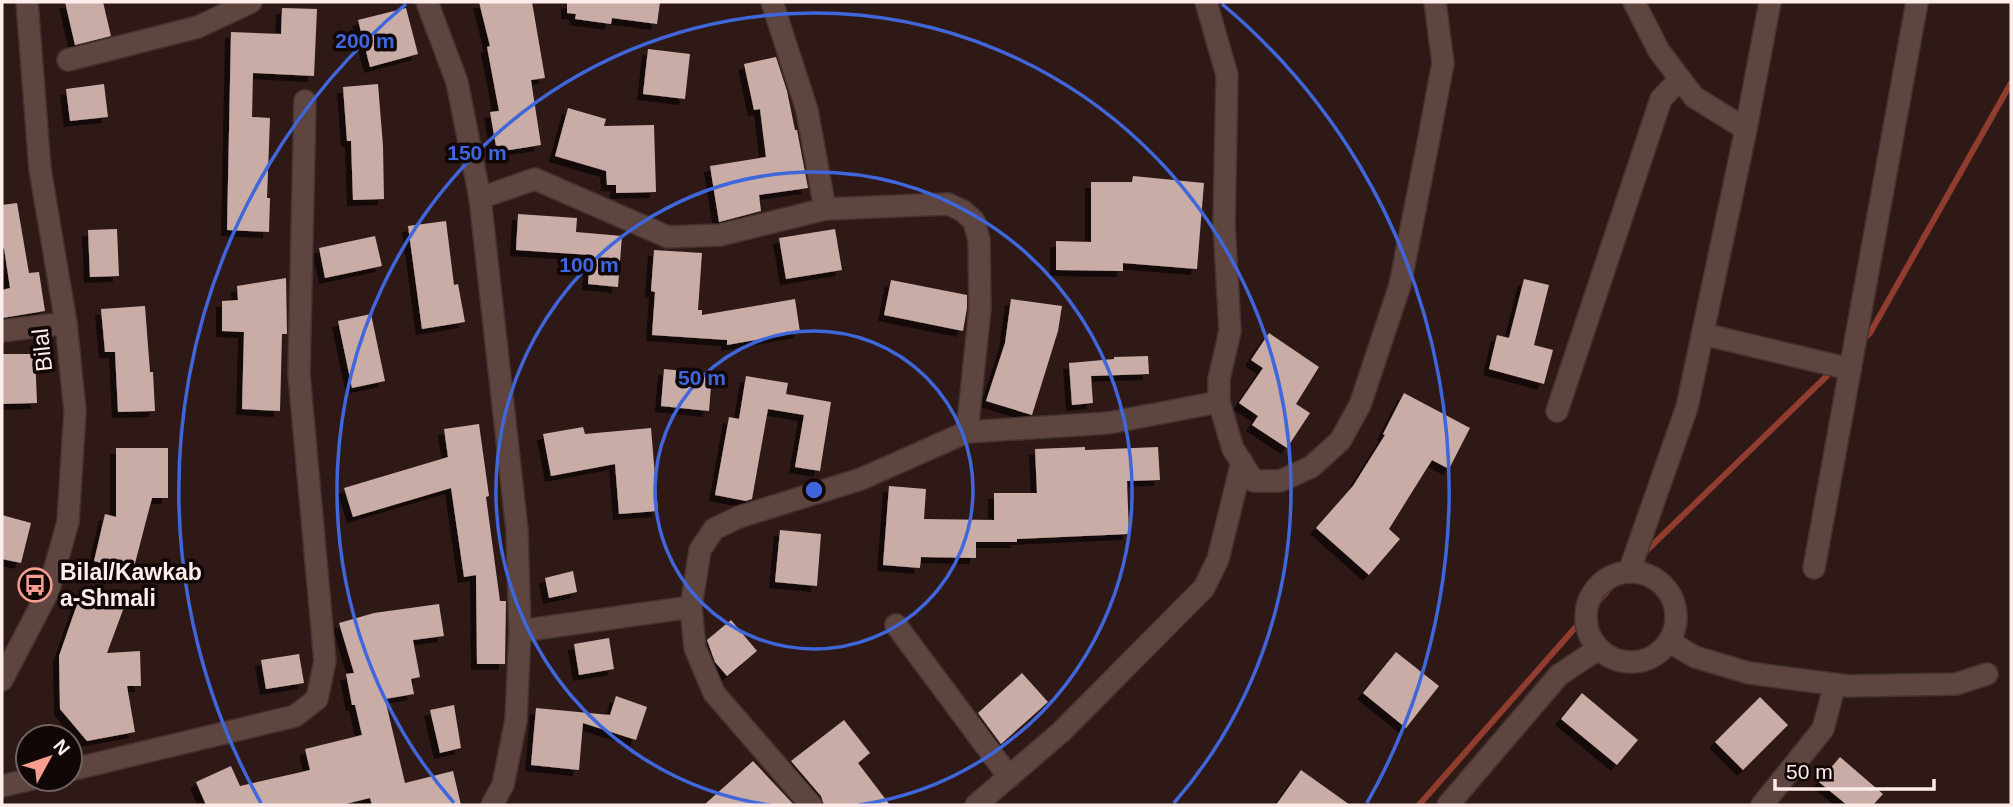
<svg xmlns="http://www.w3.org/2000/svg" width="2013" height="807" viewBox="0 0 2013 807" font-family="Helvetica,sans-serif">
<style>
.lines{fill:none;stroke-linecap:round;stroke-linejoin:round}
.stream{stroke:#903c2f;stroke-width:6}
.building{fill:#caaca6;filter:url(#shadow)}
.minor-casing{stroke:#443331;stroke-width:24}
.minor{stroke:#5e4540;stroke-width:21}
.ring{fill:none;stroke:#3f66db;stroke-width:3.5}
.labels{text-anchor:middle;stroke-width:7;stroke-linejoin:round;paint-order:stroke}
.street-label{font-size:23px;fill:#feedea;stroke:#100706}
.poi-label{font-size:23px;font-weight:bold;fill:#feedea;stroke:#100706;text-anchor:start}
.centre{fill:#3f66db;stroke:#100706;stroke-width:3.5}
.ring-label{font-size:21px;text-anchor:middle;font-weight:bold;fill:#3f66db;stroke:#100706;stroke-width:7;stroke-linejoin:round;paint-order:stroke}
</style>
<defs>
<filter id="shadow"><feDropShadow dx="-6" dy="6" stdDeviation="0" flood-color="#0009"/></filter>
</defs>
<rect width="100%" height="100%" fill="#2f1916"/>
<g class="lines">
<g class="stream">
<path d="M1862,341L1870,333L2011,83"/>
<path d="M1644,553L1832,371"/>
<path d="M1419,805L1626,570"/>
</g>
</g>
<g class="building">
<path d="M65,2H103L111,36L75,45Z"/>
<path d="M479,2H532L545,78L531,80L541,145L497,152L490,112L499,111L487,47L490,46Z"/>
<path d="M567,2H660L657,24L612,18L611,24L575,19L576,14L567,13Z"/>
<path d="M282,8L317,9L314,76L253,73L252,117L270,118L267,198H270L269,232L227,230L231,32L281,34Z"/>
<path d="M406,8L418,54L370,67L358,20Z"/>
<path d="M648,49L690,54L685,99L643,94Z"/>
<path d="M776,57L787,91L795,130H797L808,188L759,195L761,211L719,222L710,166L766,157L760,109L754,110L744,64Z"/>
<path d="M104,84L108,117L70,121L66,89Z"/>
<path d="M378,84L383,146L384,199L353,200L351,141H347L343,87Z"/>
<path d="M568,108L606,119L604,126L654,125L656,192L616,193V185H607L606,171L555,156Z"/>
<path d="M1133,176L1204,183L1197,269L1123,263V271L1056,270V241L1091,242V182H1132Z"/>
<path d="M17,203L29,273L39,272L45,311L2,318V290L10,288L4,248L2,249V205Z"/>
<path d="M518,214L577,218L576,232L622,236L618,287L588,284L590,255L516,250Z"/>
<path d="M446,221L454,285L458,284L465,322L422,329L408,226Z"/>
<path d="M117,229L119,276L90,277L88,230Z"/>
<path d="M835,229L842,270L786,279L779,238Z"/>
<path d="M375,236L382,266L325,278L319,248Z"/>
<path d="M654,250L702,253L698,310H702V315L795,299L800,332L727,345V340L652,335L655,292L651,291Z"/>
<path d="M286,278L287,334H282L280,411L242,409L244,332L222,331V301L238,300L237,286Z"/>
<path d="M1524,279L1549,285L1534,345L1553,350L1544,384L1489,369L1497,335L1509,338Z"/>
<path d="M891,280L967,295V308L963,331L884,315Z"/>
<path d="M1011,299L1062,306L1058,331L1032,415L986,401L1005,343Z"/>
<path d="M145,306L150,372H153L155,411L118,412L115,352H105L101,309Z"/>
<path d="M371,314L385,381L352,388L338,321Z"/>
<path d="M1269,333L1319,367L1296,404L1310,413L1287,448L1252,425L1258,416L1239,403L1263,368L1251,360Z"/>
<path d="M2,354H35L37,403L2,404Z"/>
<path d="M1148,356L1149,374L1091,376L1093,403L1072,405L1069,363L1114,359V357Z"/>
<path d="M664,369L712,374L709,411L661,406Z"/>
<path d="M746,376L788,383L786,394L831,402L820,471L795,467L804,415L768,409L752,499L746,501L715,495L729,417L739,419Z"/>
<path d="M1404,393L1470,428L1449,469L1432,460L1389,529L1400,539L1369,575L1316,528L1353,486L1385,435L1383,434Z"/>
<path d="M479,424L489,496L486,497L500,601H506L505,664H477L476,575L464,577L451,488L353,517L344,488L448,457L444,429Z"/>
<path d="M583,427L585,434L651,428L658,511L619,514L615,464L551,476L543,434Z"/>
<path d="M1085,447V450L1158,447L1160,480L1127,481L1129,534L1017,539V542H976V558L921,557L920,568L883,565L889,486L926,489L924,519L994,520V493H1037L1035,449Z"/>
<path d="M116,448H168V498H152L133,571L94,561L105,514L116,517Z"/>
<path d="M2,515L31,523L21,563L2,559Z"/>
<path d="M780,530L821,534L817,586L775,582Z"/>
<path d="M573,571L577,592L549,598L545,578Z"/>
<path d="M130,591L107,653L140,651L141,686H127L135,732L87,741L60,709L59,656L80,596Z"/>
<path d="M439,604L444,636L413,640L420,677L411,679L414,694L385,699L405,783L453,771L461,805H372L370,798L341,805H206L196,782L231,766L240,786L310,770L305,749L362,735L355,705H352L346,674L354,673L339,623L374,613Z"/>
<path d="M731,620L757,651L727,676L715,662L707,640Z"/>
<path d="M609,638L614,669L579,675L574,644Z"/>
<path d="M1396,652L1439,686L1406,728L1363,693Z"/>
<path d="M299,654L304,683L266,689L261,660Z"/>
<path d="M1022,673L1048,702L1001,744L978,713Z"/>
<path d="M1582,693L1638,740L1617,765L1561,719Z"/>
<path d="M616,696L647,707L636,740L583,723L579,770L531,765L536,708L610,715Z"/>
<path d="M1760,697L1788,725L1743,770L1715,742Z"/>
<path d="M454,705L461,748L440,753L430,710Z"/>
<path d="M844,720L870,753L858,763L890,805H824L821,796L791,761Z"/>
<path d="M1840,757L1883,794L1873,805H1847L1819,782Z"/>
<path d="M753,761L794,805H704Z"/>
<path d="M1301,770L1350,805H1276Z"/>
</g>
<g class="lines">
<defs>
<g id="minor">
<path d="M427,2L457,82L480,198L517,530L520,631L516,720L503,785L492,805"/>
<path d="M772,2L807,110L825,209"/>
<path d="M1206,2L1227,75L1224,225L1230,331L1219,379V402L1233,449L1254,481H1280L1311,467L1340,441L1360,405L1400,285L1428,143L1443,63L1435,2"/>
<path d="M1634,2L1659,51L1694,97L1746,129"/>
<path d="M68,60L198,27L251,2"/>
<path d="M480,198L535,179L668,237L720,235L825,209L948,204L963,211L974,221L979,240L980,309L967,432"/>
<path d="M2,331L66,323"/>
<path d="M1703,334L1850,369"/>
<path d="M1557,411L1661,99L1680,79"/>
<path d="M1814,568L1917,2"/>
<circle cx="1631" cy="617" r="45"/>
<path d="M1629,572L1687,407L1746,129L1770,2"/>
<path d="M691,607L695,648L714,693L811,805"/>
<path d="M896,625L1009,777"/>
<path d="M520,631L691,607L700,550L714,529L739,517L861,479L967,432L1108,423L1219,402"/>
<path d="M1670,642L1695,657L1749,673L1848,686L1956,684L1987,674"/>
<path d="M2,680L48,592L68,522L75,411L66,323L40,169L27,2"/>
<path d="M70,770L295,716L317,699L325,661L299,374L305,101"/>
<path d="M2,786L32,779"/>
<path d="M976,805L1061,732L1204,588L1218,559L1242,462"/>
<path d="M1448,805L1559,675L1598,649"/>
<path d="M1762,805L1823,729L1835,684"/>
</g>
</defs>
<use href="#minor" class="minor-casing"/>
<use href="#minor" class="minor"/>
</g>
<g class="ring">
<circle cx="814" cy="490" r="159"/>
<path d="M770 805A318 318 0 1 1 858 805"/>
<path d="M454 803A477 477 0 1 1 1174 803"/>
<path d="M261 803A635 635 0 0 1 406 4M1222 4A635 635 0 0 1 1367 803"/>
</g>
<defs>
<symbol id="bus-ring" viewBox="-11 -11 22 22"><circle r="9.5" fill="#100706" stroke="#f59d8e" stroke-width="1.5"/><path d="M-5-6H5V4H4V6H2V4H-2V6H-4V4H-5ZM-3.5-4V0h7V-4ZM-3.5 1.2v1.5H-2V1.2ZM2 1.2v1.5H3.5V1.2Z" fill="#f59d8e"/></symbol>
</defs>
<g fill-rule="evenodd">
<use href="#bus-ring" x="16" y="566" width="38" height="38"/>
</g>
<g class="labels">
<g class="street-label">
<text transform="translate(42 350) rotate(-96)" y="8">Bilal</text>
</g>
<g class="poi-label">
<text x="60" y="580">Bilal/Kawkab<tspan x="60" dy="26">a-Shmali</tspan></text>
</g>
</g>
<circle cx="814" cy="490" r="10" class="centre"/>
<g class="ring-label">
<text x="365" y="48">200 m</text>
<text x="477" y="160">150 m</text>
<text x="589" y="272">100 m</text>
<text x="702" y="385">50 m</text>
</g>
<rect width="2013" height="807" fill="none" stroke="#feedea" stroke-width="7"/>
<g transform="translate(49 758) rotate(50)"><circle r="33" fill="#100706" stroke="#6f6361" stroke-width="2"/>
<path d="M0-5L12 26L0 18L-12 26Z" fill="#f59d8e"/>
<text y="-10" font-size="19" font-weight="bold" text-anchor="middle" fill="#feedea">N</text>
</g>
<path d="M1775 779v10h159v-10" fill="none" stroke="#feedea" stroke-width="3.5"/>
<text x="1786" y="779" font-size="21" fill="#feedea" stroke="#100706" stroke-width="5" paint-order="stroke">50 m</text>
</svg>
